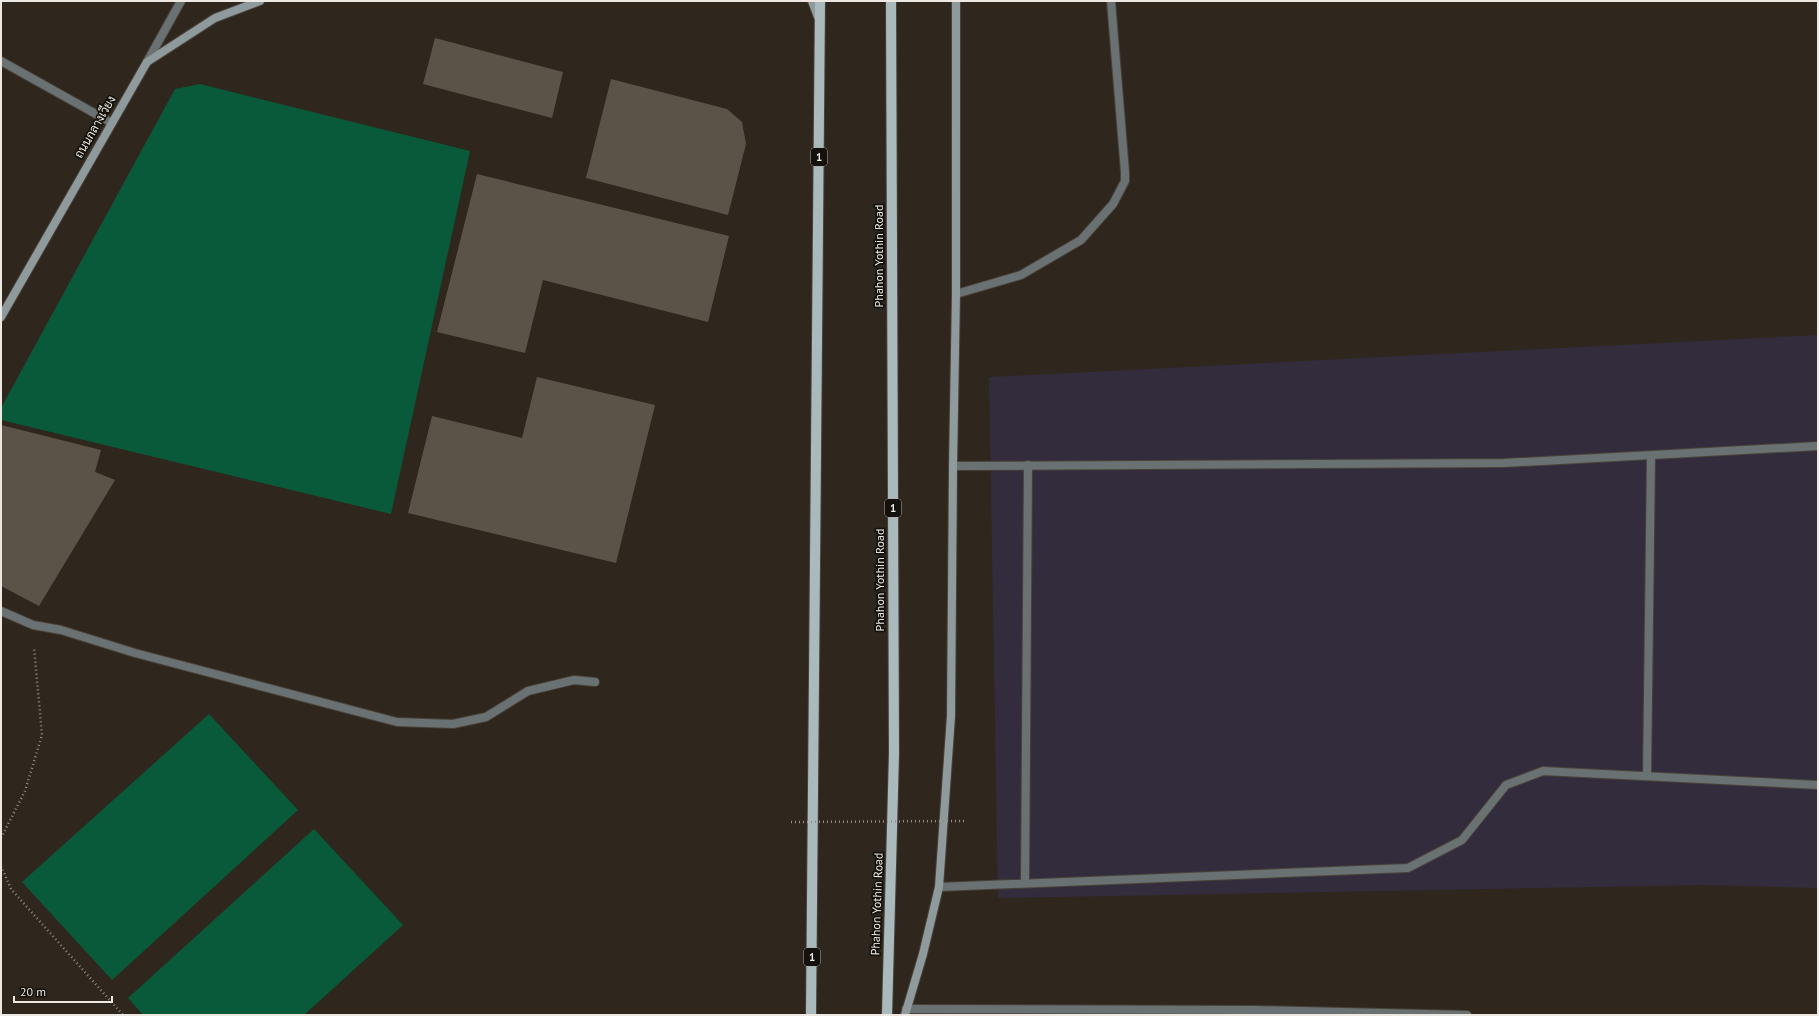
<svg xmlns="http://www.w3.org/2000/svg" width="1819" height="1016" viewBox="0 0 1819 1016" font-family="'PT Sans',Sarabun,sans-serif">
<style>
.education{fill:#332c3d}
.green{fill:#095a3a}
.building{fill:#5c5348}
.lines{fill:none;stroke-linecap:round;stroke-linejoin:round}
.service-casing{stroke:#4a4239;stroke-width:10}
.minor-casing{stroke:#4a4239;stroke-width:10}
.tertiary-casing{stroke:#4a4239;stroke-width:10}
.secondary-casing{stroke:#4a4239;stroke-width:10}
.primary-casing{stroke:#4a4239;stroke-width:12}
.path{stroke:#958e86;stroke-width:2.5;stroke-dasharray:1 3;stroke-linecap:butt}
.service{stroke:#697172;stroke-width:8}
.minor{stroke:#697172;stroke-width:8}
.tertiary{stroke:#697172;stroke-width:8}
.secondary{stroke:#8e9a9c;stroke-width:8}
.primary{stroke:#aababc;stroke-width:10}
.path-bridge{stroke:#958e86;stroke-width:2.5;stroke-dasharray:1 3;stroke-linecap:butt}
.labels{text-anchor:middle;stroke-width:3.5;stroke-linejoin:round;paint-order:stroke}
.shield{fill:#14110c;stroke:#ada8a2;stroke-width:1}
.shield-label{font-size:11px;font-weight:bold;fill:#eee8e2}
.street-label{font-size:12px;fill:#eee8e2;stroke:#14110c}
</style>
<rect width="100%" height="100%" fill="#2f271d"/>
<path class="education" d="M1818,335V888L1705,885L998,898L989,377Z"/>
<g class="green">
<path d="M200,84L470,151L391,514L1,420V408L175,89Z"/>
<path d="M209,714L298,810L112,980L22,882Z"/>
<path d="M314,829L403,925L304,1015H143L128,998Z"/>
</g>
<g class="building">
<path d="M435,38L563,72L552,118L423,84Z"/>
<path d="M611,79L727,109L742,122L746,144L728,215L586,178Z"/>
<path d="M477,174L729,236L708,322L543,280L525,353L437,332Z"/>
<path d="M537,377L655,405L616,563L408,513L432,416L522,438Z"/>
<path d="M1,425L101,450L95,472L115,480L39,606L1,586Z"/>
</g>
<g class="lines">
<defs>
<g id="service">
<path d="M1,61L112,123"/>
<path d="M956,294L1021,275L1081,240L1113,204L1125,181V172L1111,1"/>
<path d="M953,466L1504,463L1818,446"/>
<path d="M1647,776L1651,456"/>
<path d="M1025,882L1028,465"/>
<path d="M939,887L1408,868L1462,840L1506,785L1543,771L1818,785"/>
</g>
<g id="minor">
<path d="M1,611L33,625L61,630L135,653L397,722L453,724L486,717L528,691L574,680L595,682"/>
<path d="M906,1009L1255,1010L1467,1015"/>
</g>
<path id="tertiary" d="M147,62L181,1"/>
<g id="secondary">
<path d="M812,1L818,17"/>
<path d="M1,317L147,62L215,18L260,1"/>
<path d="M905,1015L923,954L939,887L951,716L953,466L956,294V1"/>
</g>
<g id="primary">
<path d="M811,1015L820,1"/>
<path d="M887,1015L894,753L891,1"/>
</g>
</defs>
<use href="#service" class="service-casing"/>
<use href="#minor" class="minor-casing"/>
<use href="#tertiary" class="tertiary-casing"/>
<use href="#secondary" class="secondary-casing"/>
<use href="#primary" class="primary-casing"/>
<g class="path">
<path d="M1,838L25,791L42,735L34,647"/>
<path d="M1,866L11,889L123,1015"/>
</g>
<use href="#service" class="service"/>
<use href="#minor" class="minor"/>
<use href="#tertiary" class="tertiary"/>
<use href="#secondary" class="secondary"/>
<use href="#primary" class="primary"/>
<path class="path-bridge" d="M791,822L967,821"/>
</g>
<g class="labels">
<g class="shield">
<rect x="811" y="148" width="16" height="18" rx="3"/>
<rect x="885" y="499" width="16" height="18" rx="3"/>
<rect x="804" y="948" width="16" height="18" rx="3"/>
</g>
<g class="shield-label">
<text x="819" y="161">1</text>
<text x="893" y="512">1</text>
<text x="812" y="961">1</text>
</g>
<g class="street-label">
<text transform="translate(95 127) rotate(-60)" y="4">ถนนกลางเวียง</text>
<text transform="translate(879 256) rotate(-90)" y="4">Phahon Yothin Road</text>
<text transform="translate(880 580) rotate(-90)" y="4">Phahon Yothin Road</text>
<text transform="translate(877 904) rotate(-88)" y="4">Phahon Yothin Road</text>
</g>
</g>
<rect width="1819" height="1016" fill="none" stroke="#eee8e2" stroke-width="4"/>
<path d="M14 996v6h98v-6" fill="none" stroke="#eee8e2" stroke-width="2"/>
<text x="20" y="996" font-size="12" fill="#eee8e2" stroke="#14110c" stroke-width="3" paint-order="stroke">20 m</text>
</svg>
